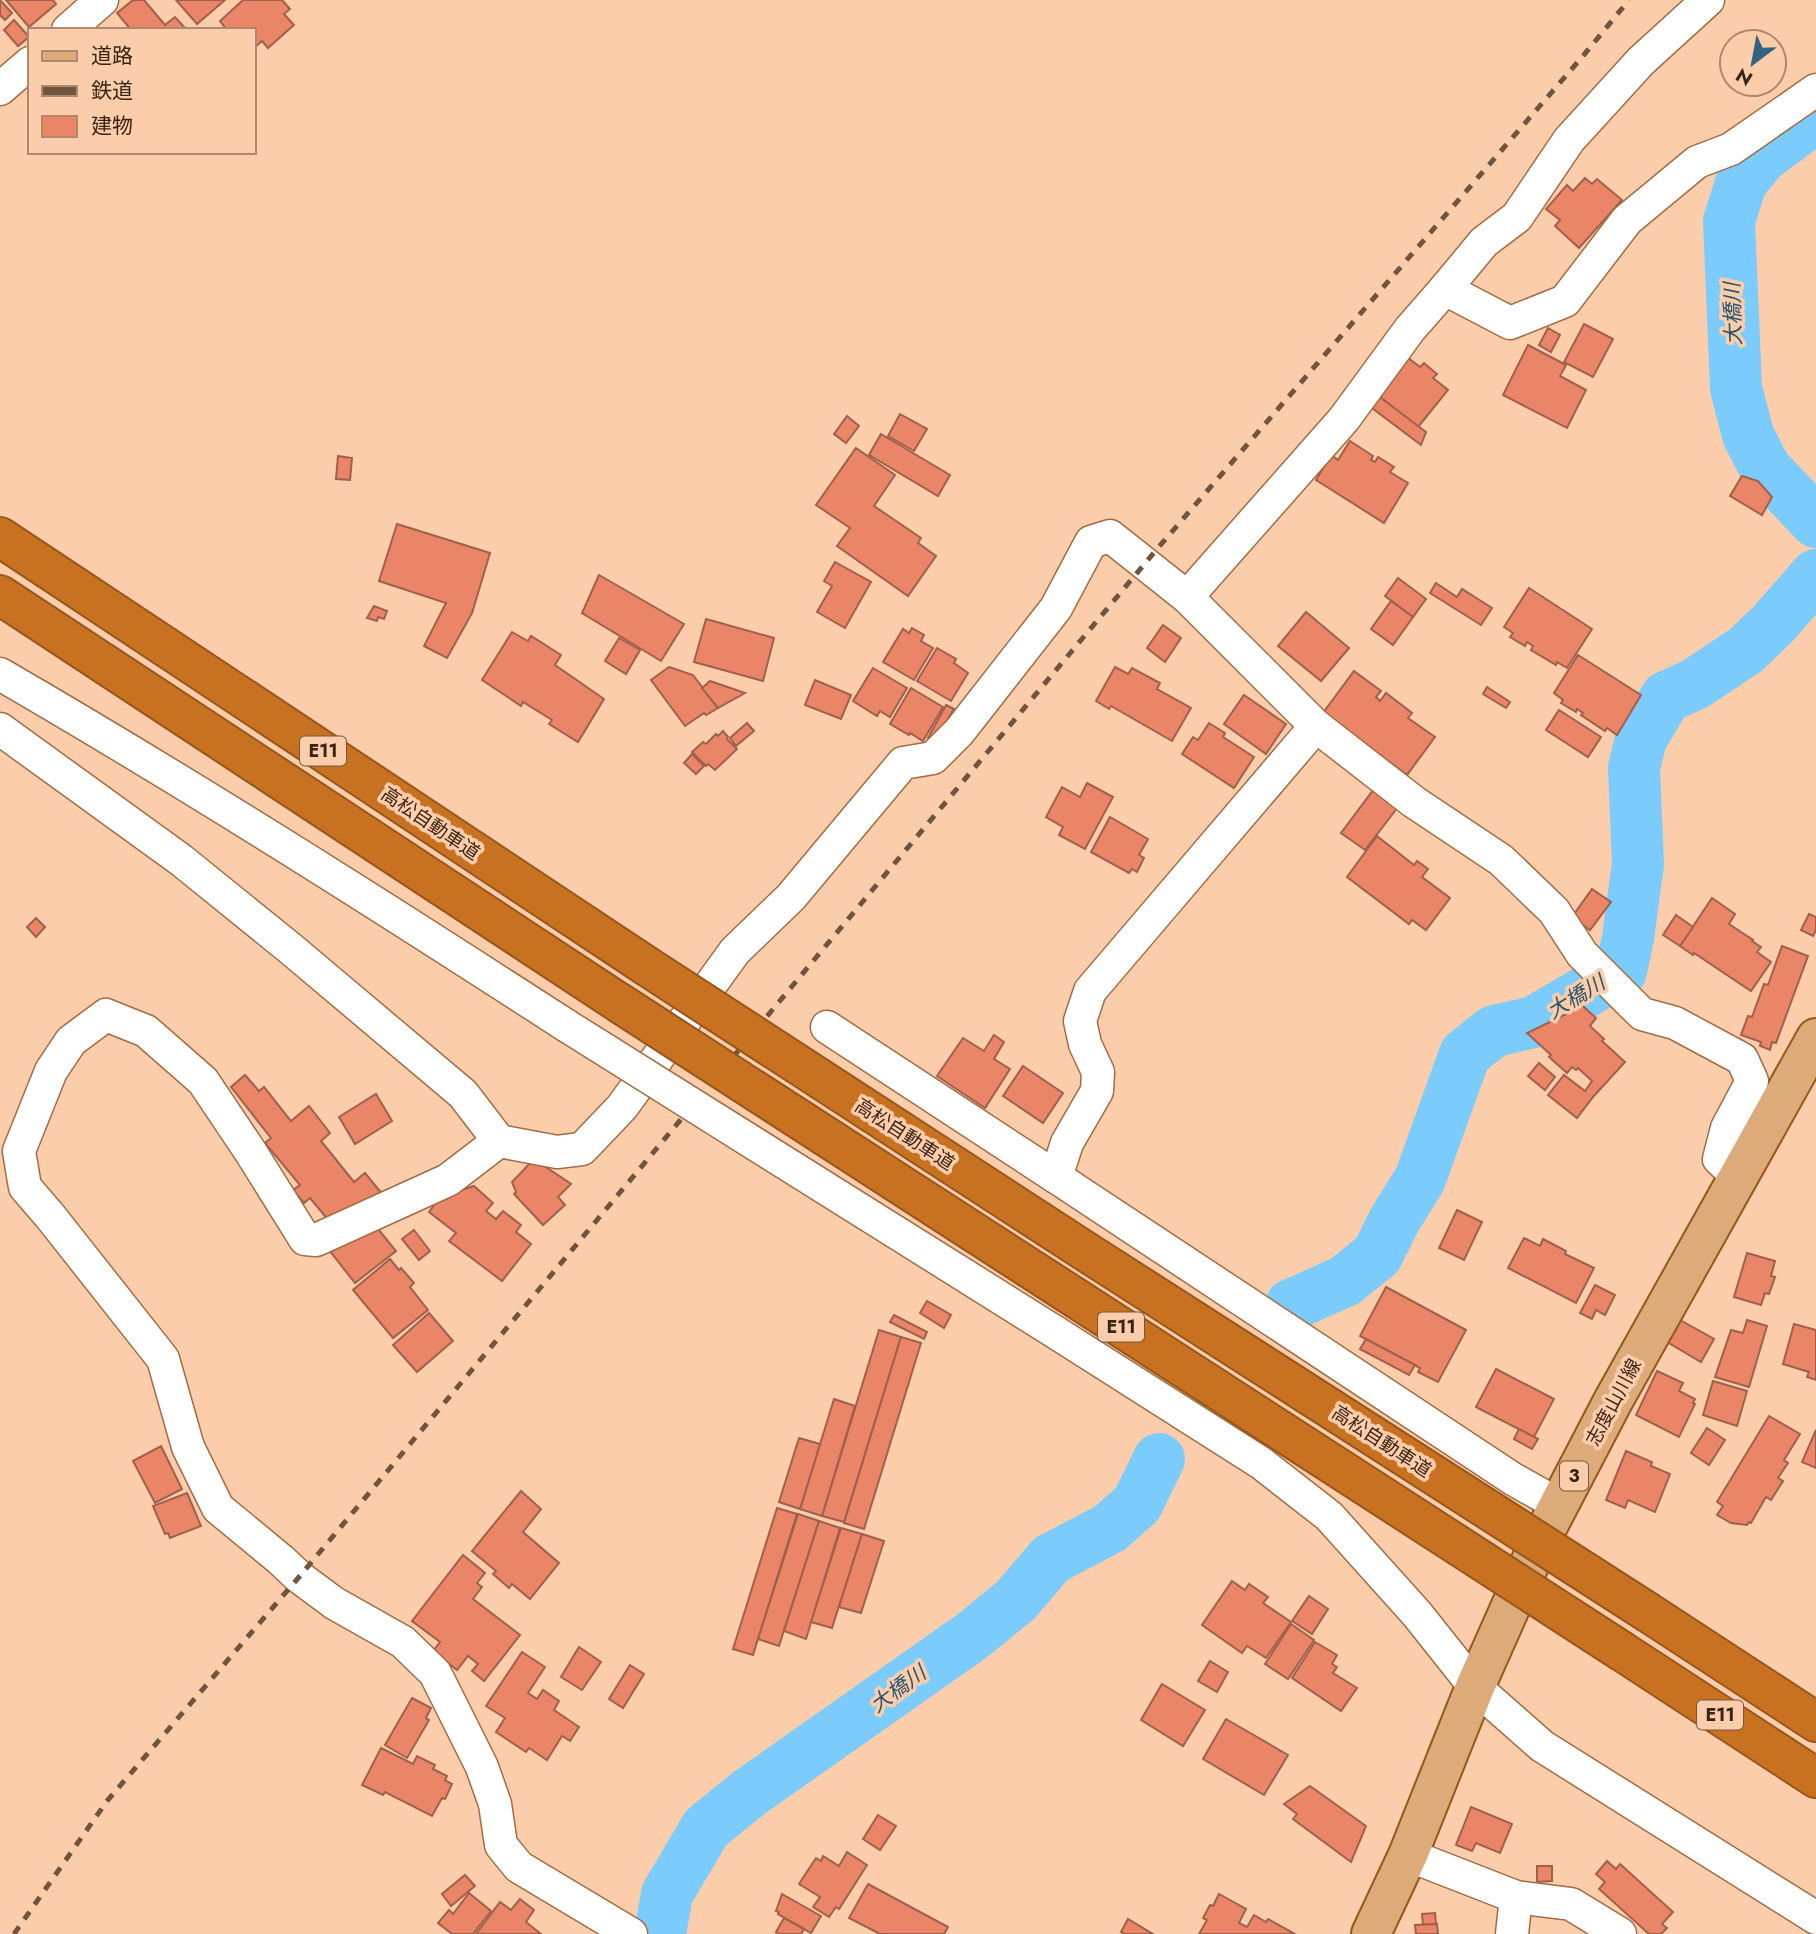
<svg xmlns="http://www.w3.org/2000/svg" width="1816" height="1934" viewBox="0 0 1816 1934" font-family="Jost,'Noto Sans JP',sans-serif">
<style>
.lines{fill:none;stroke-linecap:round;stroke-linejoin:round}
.river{stroke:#7ccbfd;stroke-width:52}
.building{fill:#ea8667;stroke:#9f604c;stroke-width:2}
.minor-casing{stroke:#a16c43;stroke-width:35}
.major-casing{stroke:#96561c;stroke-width:42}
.highway-casing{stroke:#96561c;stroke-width:42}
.minor{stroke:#fff;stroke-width:32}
.major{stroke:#ddaa7a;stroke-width:38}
.highway{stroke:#c77121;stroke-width:38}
.rail{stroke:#71543e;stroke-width:5;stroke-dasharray:9 9;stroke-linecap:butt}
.minor-bridge-casing{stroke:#a16c43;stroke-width:35;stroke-linecap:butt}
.highway-bridge-casing{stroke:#96561c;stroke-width:42;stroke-linecap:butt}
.minor-bridge{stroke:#fff;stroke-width:32}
.highway-bridge{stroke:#c77121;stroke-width:38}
.labels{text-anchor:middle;stroke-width:7;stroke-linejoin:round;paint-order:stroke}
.shield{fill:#fccdab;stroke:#745741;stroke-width:2}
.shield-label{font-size:18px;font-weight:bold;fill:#3a2413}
.street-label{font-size:19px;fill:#3a2413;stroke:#fccdab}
.water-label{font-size:21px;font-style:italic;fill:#29546e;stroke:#fccdab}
</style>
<rect width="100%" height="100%" fill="#fccdab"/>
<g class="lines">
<g class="river">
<path d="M1816,117L1762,157L1741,183L1729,221L1736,388L1748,435L1765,468L1816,522"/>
<path d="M1291,1305L1345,1281L1377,1255L1394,1221L1420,1179L1465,1054L1494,1031L1534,1022L1621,971L1628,938L1638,864L1634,768L1641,739L1666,697L1695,684L1746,650L1773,624L1816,575"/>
<path d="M660,1934L667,1894L706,1828L749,1793L972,1636L1016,1600L1051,1559L1110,1528L1137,1504L1159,1459"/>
</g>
</g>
<g class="building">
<path d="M0,0L12,13L5,20L0,15Z"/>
<path d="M6,0H53L56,4L29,27Z"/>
<path d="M133,0H144L165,25L175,17L187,30H131L117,13Z"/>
<path d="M176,0H225L197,24Z"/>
<path d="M243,0H282L290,9L284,14L294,25L268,48L262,41L254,48V30H227L220,21Z"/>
<path d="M14,20L29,37L18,46L4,30Z"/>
<path d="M1585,178L1592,184L1597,179L1622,200L1579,248L1555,226L1560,220L1546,209L1567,185L1573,191Z"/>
<path d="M1584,324L1613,339L1593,377L1564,362Z"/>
<path d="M1548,328L1560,335L1551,352L1539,345Z"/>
<path d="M1528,345L1566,365L1560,376L1586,390L1567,428L1503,395Z"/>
<path d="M1407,357L1420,367L1424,363L1437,374L1433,378L1448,390L1418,427L1377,395Z"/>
<path d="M1377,395L1426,432L1421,445L1368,405Z"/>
<path d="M900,414L927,429L914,451L888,436Z"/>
<path d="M847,416L859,426L846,443L834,434Z"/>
<path d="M881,434L950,475L938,496L869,455Z"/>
<path d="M1350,441L1373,456L1371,460L1375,462L1378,457L1394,467L1390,472L1408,483L1384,523L1316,480L1331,455L1338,460Z"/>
<path d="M856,448L895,475L874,506L921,538L918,543L936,556L908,596L837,546L850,528L816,505Z"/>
<path d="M338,456L352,458L350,480L336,479Z"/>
<path d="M1742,476L1758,481L1772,497L1762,515L1730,496Z"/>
<path d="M397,524L490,553L472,613L447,658L424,646L446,603L379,581Z"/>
<path d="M835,562L871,582L845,628L817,612L832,586L824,581Z"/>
<path d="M599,575L684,624L661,661L582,613Z"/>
<path d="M1398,578L1426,599L1413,617L1385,596Z"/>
<path d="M1436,583L1457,597L1462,589L1492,608L1481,625L1430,593Z"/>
<path d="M1529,588L1592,629L1567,668L1557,662L1556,665L1531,650L1533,646L1527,642L1525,646L1510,637L1513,633L1504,627Z"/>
<path d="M1391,601L1413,617L1393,645L1371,629Z"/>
<path d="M374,606L387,611L384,619L378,617L377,621L367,618Z"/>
<path d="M1306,612L1349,648L1321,681L1278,646Z"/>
<path d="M706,619L774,638L763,681L694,662Z"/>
<path d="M1163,625L1181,638L1165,662L1147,648Z"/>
<path d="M912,628L924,635L921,641L933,648L914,680L883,662L903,629L909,633Z"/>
<path d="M512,632L528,641L531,636L561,655L555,665L604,699L578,742L549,724L552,720L523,702L521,706L482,680Z"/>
<path d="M619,638L640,650L626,674L605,661Z"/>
<path d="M937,648L956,659L954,663L968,673L951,701L917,681Z"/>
<path d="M1578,655L1641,695L1617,735L1607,728L1605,731L1581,715L1583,713L1577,709L1576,712L1561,703L1563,700L1554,693Z"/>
<path d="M669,667L693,675L718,708L706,715L704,713L685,726L651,680Z"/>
<path d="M1115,667L1128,674L1132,668L1160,683L1157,689L1191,708L1172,741L1111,706L1109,709L1096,701Z"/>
<path d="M873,668L907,688L890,717L880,711L877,716L853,701Z"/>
<path d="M1354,671L1381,691L1376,697L1380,701L1386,693L1412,713L1408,718L1435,737L1407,775L1323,713Z"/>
<path d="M815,680L851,695L841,719L805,705Z"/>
<path d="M710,681L745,693L718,708L702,688Z"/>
<path d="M1487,687L1510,702L1506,708L1483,694Z"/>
<path d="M911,688L943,707L923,741L910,733L909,735L890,724Z"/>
<path d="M1244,695L1286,724L1266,754L1224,724Z"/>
<path d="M946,705L954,709L934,742L928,738Z"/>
<path d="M1559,710L1601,737L1588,757L1546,730Z"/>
<path d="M747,723L754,731L736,746L730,738Z"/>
<path d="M1209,723L1225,733L1223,737L1254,757L1234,788L1182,754L1193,737L1198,740Z"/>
<path d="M723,731L728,737L727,739L737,749L715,770L708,764L706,766L692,752L703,742L706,744L716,734L718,736Z"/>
<path d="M692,754L704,766L696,774L684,763Z"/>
<path d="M1087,783L1113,797L1085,849L1059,835L1063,827L1046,817L1062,787L1080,797Z"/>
<path d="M1374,789L1398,807L1365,850L1341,833Z"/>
<path d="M1110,817L1148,839L1139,855L1144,858L1137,872L1132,869L1129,873L1091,852Z"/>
<path d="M1377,836L1414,865L1417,861L1428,869L1422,877L1450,898L1426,930L1412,920L1409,924L1347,877Z"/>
<path d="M1592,889L1611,902L1590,930L1572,917Z"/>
<path d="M1712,898L1735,914L1729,924L1753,940L1752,941L1761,947L1757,952L1771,962L1751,991L1694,953L1693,955L1680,946Z"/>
<path d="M1809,914L1816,917V930L1813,936L1801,930Z"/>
<path d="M1676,915L1693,927L1680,946L1663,935Z"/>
<path d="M36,918L45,927L36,937L27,927Z"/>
<path d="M1782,946L1808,956L1776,1043L1772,1042L1770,1050L1760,1046L1761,1042L1741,1035L1748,1016L1752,1017L1764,984L1768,985Z"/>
<path d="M1583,1006L1596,1018L1590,1026L1604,1039L1602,1041L1625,1062L1593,1097L1577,1118L1548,1095L1564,1075L1585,1091L1592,1081L1578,1068L1576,1070L1572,1067L1567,1073L1549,1057L1551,1055L1527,1033Z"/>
<path d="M994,1035L1004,1042L994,1059L1010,1069L985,1108L937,1076L963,1038L984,1051Z"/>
<path d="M1539,1063L1555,1077L1545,1090L1528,1076Z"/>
<path d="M1023,1066L1063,1093L1043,1123L1003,1096Z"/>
<path d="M245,1075L259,1091L264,1087L291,1121L309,1106L330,1133L321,1141L354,1182L365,1173L383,1195L329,1221L310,1198L304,1203L293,1190L300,1185L265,1143L271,1138L231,1087Z"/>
<path d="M376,1094L392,1121L355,1144L339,1117Z"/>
<path d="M534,1159L571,1184L558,1197L565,1205L543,1225L514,1194L516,1192L512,1182Z"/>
<path d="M474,1186L493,1203L486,1211L496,1219L503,1211L521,1225L516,1232L531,1244L502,1281L449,1241L456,1233L429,1212L440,1197L447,1199L452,1193Z"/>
<path d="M1457,1210L1482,1222L1464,1260L1439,1248Z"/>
<path d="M374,1224L396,1251L355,1283L325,1245Z"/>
<path d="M414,1230L430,1251L419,1260L402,1239Z"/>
<path d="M1524,1238L1540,1246L1543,1239L1566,1251L1565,1254L1594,1268L1576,1303L1508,1268Z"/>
<path d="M1747,1253L1775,1261L1771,1276L1775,1277L1769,1294L1765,1293L1761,1305L1734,1297Z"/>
<path d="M390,1259L399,1270L401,1268L414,1283L410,1287L428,1310L393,1338L353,1290Z"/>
<path d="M1595,1285L1615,1295L1605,1315L1596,1310L1592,1319L1580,1313Z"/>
<path d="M1386,1287L1466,1330L1438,1382L1418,1372L1420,1368L1360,1336Z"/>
<path d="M927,1301L951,1315L944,1328L920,1313Z"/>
<path d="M429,1313L453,1341L417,1372L393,1345Z"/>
<path d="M894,1315L927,1332L924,1339L890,1322Z"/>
<path d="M1680,1320L1714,1339L1701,1362L1667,1342Z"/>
<path d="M1747,1320L1767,1326L1749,1387L1715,1377L1731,1330L1743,1333Z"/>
<path d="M1794,1324L1816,1330V1380L1807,1377L1809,1372L1783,1364Z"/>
<path d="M879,1330L901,1337L844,1522L822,1516Z"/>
<path d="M901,1337L921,1343L864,1529L844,1523Z"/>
<path d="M1366,1339L1415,1365L1409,1375L1360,1349Z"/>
<path d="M1496,1369L1554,1399L1534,1437L1476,1407Z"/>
<path d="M1657,1371L1683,1383L1679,1391L1695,1399L1693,1403L1695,1404L1679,1437L1636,1415Z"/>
<path d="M1713,1381L1747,1391L1737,1426L1703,1415Z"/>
<path d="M834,1399L855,1406L822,1516L800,1509Z"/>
<path d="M1769,1416L1800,1434L1784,1460L1788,1463L1778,1478L1783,1481L1771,1500L1766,1497L1751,1523L1749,1522L1747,1525L1731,1523L1717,1515L1723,1506L1717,1502Z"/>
<path d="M1707,1428L1725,1440L1709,1465L1691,1453Z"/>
<path d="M1519,1429L1538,1439L1532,1449L1514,1439Z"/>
<path d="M1816,1430V1468L1802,1462Z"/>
<path d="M799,1438L820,1444L800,1509L779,1502Z"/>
<path d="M161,1446L182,1489L155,1503L133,1461Z"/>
<path d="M1626,1451L1652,1462L1651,1466L1670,1474L1655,1512L1628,1500L1625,1508L1606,1500Z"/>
<path d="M521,1491L541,1509L523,1532L559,1563L530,1599L512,1584L509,1588L493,1574L496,1571L472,1551Z"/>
<path d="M187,1493L201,1526L170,1538L168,1533L165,1534L153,1506Z"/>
<path d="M777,1508L797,1514L753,1655L733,1649Z"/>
<path d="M798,1514L819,1521L779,1646L758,1639Z"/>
<path d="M819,1521L840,1528L806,1639L784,1631Z"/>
<path d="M841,1528L862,1534L832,1628L811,1622Z"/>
<path d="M862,1534L884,1541L861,1613L839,1607Z"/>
<path d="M463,1555L485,1573L477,1583L482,1587L473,1599L520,1635L484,1681L472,1671L478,1664L468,1656L457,1670L433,1651L440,1642L412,1621Z"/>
<path d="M1232,1581L1245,1590L1249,1584L1268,1597L1263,1603L1291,1622L1266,1658L1247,1646L1242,1653L1202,1625Z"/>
<path d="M1309,1596L1328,1609L1312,1634L1292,1621Z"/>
<path d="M1291,1624L1314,1640L1288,1679L1265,1664Z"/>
<path d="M1315,1642L1337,1655L1332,1664L1337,1667L1333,1673L1357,1688L1341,1711L1292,1678Z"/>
<path d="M579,1647L601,1662L582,1690L561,1677Z"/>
<path d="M522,1652L545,1667L528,1693L537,1699L543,1690L559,1701L554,1710L579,1727L570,1741L562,1736L547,1760L529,1748L526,1752L496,1732L505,1718L486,1706Z"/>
<path d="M1210,1661L1228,1672L1217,1692L1198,1681Z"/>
<path d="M630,1665L644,1674L623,1708L609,1699Z"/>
<path d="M1162,1684L1205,1710L1183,1746L1141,1720Z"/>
<path d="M412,1698L431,1708L426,1718L429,1720L407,1758L385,1745Z"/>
<path d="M1226,1719L1288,1755L1264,1795L1203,1759Z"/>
<path d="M381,1748L413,1764L417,1756L435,1765L433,1769L447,1776L445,1780L452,1784L445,1799L442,1798L432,1816L385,1792L383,1795L362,1785Z"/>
<path d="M1310,1786L1366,1826L1351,1862L1293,1819L1297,1814L1284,1804Z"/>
<path d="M1471,1807L1512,1824L1500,1853L1476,1843L1472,1851L1456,1845Z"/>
<path d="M878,1815L896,1826L880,1850L863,1839Z"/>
<path d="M847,1852L867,1865L839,1909L836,1907L829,1917L813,1907L820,1897L799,1884L816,1858L821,1861L823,1856L839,1866Z"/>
<path d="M1607,1861L1616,1869L1620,1864L1673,1912L1662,1924L1667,1928L1661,1934H1649L1599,1889L1605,1882L1596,1874Z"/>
<path d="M1537,1866H1552V1881L1537,1882Z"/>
<path d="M465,1875L475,1886L451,1906L442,1894Z"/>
<path d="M868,1884L948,1927L944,1934H880L849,1918Z"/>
<path d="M469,1893L491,1911L473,1934H452L438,1923L449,1910L453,1914Z"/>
<path d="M782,1894L821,1916L811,1933L778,1914L779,1912L776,1911Z"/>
<path d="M1219,1894L1246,1909L1239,1923L1247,1927L1254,1915L1266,1922L1268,1919L1295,1934H1199L1207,1920L1203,1918L1210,1905L1213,1906Z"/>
<path d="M520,1899L534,1910L526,1922L541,1934H476L500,1902L511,1910Z"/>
<path d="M1435,1913L1436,1924L1423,1925L1422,1914Z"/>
<path d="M784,1918L804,1929L801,1934H779L776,1932Z"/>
<path d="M1128,1919L1153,1934H1125L1121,1932Z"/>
<path d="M1437,1924L1438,1934H1416L1415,1925Z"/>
</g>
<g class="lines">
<defs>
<g id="minor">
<path d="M68,30L102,0"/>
<path d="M0,89L30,63"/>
<path d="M1445,289L1484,242L1517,217L1569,140L1641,61L1708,0"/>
<path d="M1187,597L1344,419L1410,329L1445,289L1510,323L1565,301L1627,220L1697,162L1731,149L1816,90"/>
<path d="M0,674C193,786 380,905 567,1026"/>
<path d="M1316,726L1090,991L1080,1021L1085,1044L1098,1072L1097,1091L1067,1143L1056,1177L1513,1479L1559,1505"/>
<path d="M0,729L181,860L291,949L463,1094L499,1141L557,1152L582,1149L622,1107L735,951L791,897L903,763L933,758L959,732L1056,608L1091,542L1110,536L1187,597L1316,726L1414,802L1501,860L1554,911L1582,954L1642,1014L1675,1023L1742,1059L1752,1081L1727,1128L1719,1159L1739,1178"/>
<path d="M827,1027L1056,1177"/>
<path d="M499,1141L448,1180L316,1240L305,1239L250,1151L203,1081L146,1031L106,1015L71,1041L51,1071L19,1151L25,1187L50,1216L163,1359L188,1447L218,1508L281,1560L299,1577L334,1603L403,1642L435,1673L482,1767L495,1804L501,1845L519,1867L631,1934"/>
<path d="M1055,1332L1261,1463L1329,1516L1417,1614L1475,1687L1542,1746L1816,1918"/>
<path d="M1408,1855L1516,1897L1571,1904L1620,1934"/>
<path d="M1512,1934L1516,1897"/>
</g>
<path id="major" d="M1371,1934L1408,1855L1475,1687L1538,1545L1613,1401L1816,1038"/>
<g id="highway">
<path d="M0,537L645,965"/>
<path d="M0,595L618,1002"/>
<path d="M1649,1613L1816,1722"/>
<path d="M1623,1652L1816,1778"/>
</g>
</defs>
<use href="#minor" class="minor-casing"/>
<use href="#major" class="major-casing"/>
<use href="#highway" class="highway-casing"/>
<use href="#minor" class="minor"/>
<use href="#major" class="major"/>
<use href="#highway" class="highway"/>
<path class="rail" d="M14,1934L107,1801L299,1577L1157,549L1583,56L1629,0"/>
<defs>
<path id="minor-bridge" d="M567,1026L1055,1332"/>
<g id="highway-bridge">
<path d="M645,965L1088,1253L1649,1613"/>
<path d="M618,1002L1623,1652"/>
</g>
</defs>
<use href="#minor-bridge" class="minor-bridge-casing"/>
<use href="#highway-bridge" class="highway-bridge-casing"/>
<use href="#minor-bridge" class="minor-bridge"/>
<use href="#highway-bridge" class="highway-bridge"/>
</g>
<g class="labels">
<g class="shield">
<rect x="300" y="736.5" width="46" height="29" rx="5"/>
<rect x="1098" y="1312.5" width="46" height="29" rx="5"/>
<rect x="1560" y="1461.5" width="28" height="29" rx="5"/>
<rect x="1697" y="1700.5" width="46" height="29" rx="5"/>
</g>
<g class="shield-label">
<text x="323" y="757">E11</text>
<text x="1121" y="1333">E11</text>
<text x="1574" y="1482">3</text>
<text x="1720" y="1721">E11</text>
</g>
<g class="street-label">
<text transform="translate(431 823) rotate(34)" y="7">高松自動車道</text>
<text transform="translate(905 1134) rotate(33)" y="7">高松自動車道</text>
<text transform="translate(1613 1402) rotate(-62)" y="7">志度山川線</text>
<text transform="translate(1382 1441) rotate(33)" y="7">高松自動車道</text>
</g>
<g class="water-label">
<text transform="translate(1733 314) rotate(-92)" y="7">大橋川</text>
<text transform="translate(1576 997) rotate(-31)" y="7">大橋川</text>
<text transform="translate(898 1689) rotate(-36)" y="7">大橋川</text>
</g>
</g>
<rect x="28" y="28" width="228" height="126" fill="#fccdab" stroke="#ae896e" stroke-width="2"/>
<rect x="42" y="51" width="35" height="10" fill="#ddaa7a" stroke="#ae896e" stroke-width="2"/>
<text x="91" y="63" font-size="21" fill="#3a2413">道路</text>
<rect x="42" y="86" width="35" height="10" fill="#71543e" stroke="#ae896e" stroke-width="2"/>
<text x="91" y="98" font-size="21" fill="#3a2413">鉄道</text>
<rect x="42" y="116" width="35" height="21" fill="#ea8667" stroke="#ae896e" stroke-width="2"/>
<text x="91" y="133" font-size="21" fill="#3a2413">建物</text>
<g transform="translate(1753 63) rotate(212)"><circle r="33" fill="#fccdab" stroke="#ae896e" stroke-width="2"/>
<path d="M0-5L12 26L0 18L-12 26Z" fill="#326381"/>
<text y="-10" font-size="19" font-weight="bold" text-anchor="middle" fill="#3a2413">N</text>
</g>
</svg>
